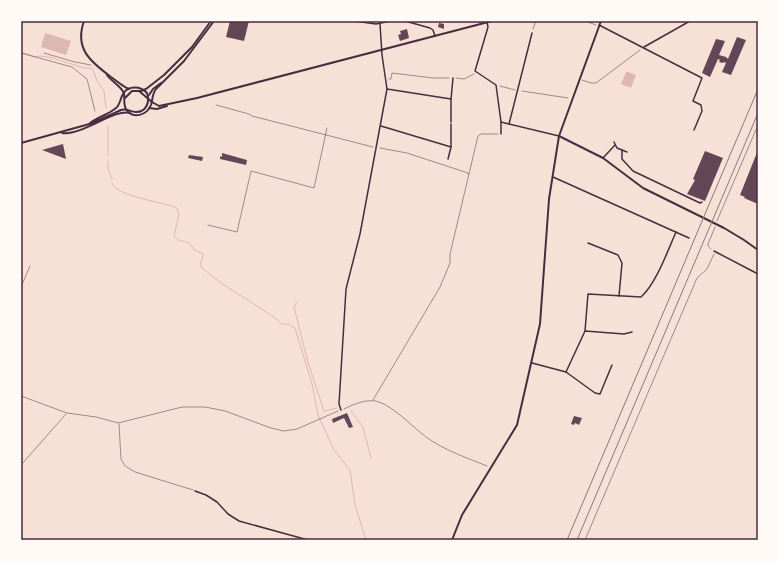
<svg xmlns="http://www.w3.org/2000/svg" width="779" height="561" viewBox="0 0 779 561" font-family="'Alegreya Sans',sans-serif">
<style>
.water{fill:#dcb8b0}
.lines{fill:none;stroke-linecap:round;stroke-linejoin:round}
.stream{stroke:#dcb8b0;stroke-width:1}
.building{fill:#644757}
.path{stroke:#4a2c40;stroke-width:0.5}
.minor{stroke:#4a2c40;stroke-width:1.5}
.tertiary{stroke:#4a2c40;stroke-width:2}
.primary{stroke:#4a2c40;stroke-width:2}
.rail{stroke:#8f747c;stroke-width:1}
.neatline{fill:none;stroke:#4a2c40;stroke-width:1.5}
</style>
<rect width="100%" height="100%" fill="#f7e1d7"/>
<g class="water">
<path d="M45,33L71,41L66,55L41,47Z"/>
<path d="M626,72H628L636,75L631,88L621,84Z"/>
</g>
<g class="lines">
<g class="stream">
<path d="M21,52L35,57L41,56L53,58L84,68H90L93,70L97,81L104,91L106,108"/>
<path d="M108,126V155"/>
<path d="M108,161V168L112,179"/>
<path d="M112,183C117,197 164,202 177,208L179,214L174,236C181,245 188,237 194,250L202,253L203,256L200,265L201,267L221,283L274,317L282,324H289L295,328L312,384L318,415L334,450L350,470L355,505L366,540"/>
<path d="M297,302L294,307L307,359L324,411L337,408"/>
<path d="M351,411L363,427L371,458"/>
</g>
</g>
<g class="building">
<path d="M230,21H249L244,41L226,37Z"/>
<path d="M439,23L444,24V29L438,27Z"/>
<path d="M407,29L409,38L400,41L398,35L401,34L400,31Z"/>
<path d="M737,37L746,40L731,75L722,72L726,63L724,62L723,63L719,62L720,60L718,59L710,77L702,73L716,39L725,41L719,55L726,57L728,59Z"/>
<path d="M63,144L66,159L42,150Z"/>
<path d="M758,150V204L744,198L745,197L740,195Z"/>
<path d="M705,151L723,158L705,201L687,194L695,180L693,179Z"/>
<path d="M222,153L247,160L246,165L220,159V156L222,157Z"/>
<path d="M189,155L203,157L202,161L188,158Z"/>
<path d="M347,413L353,427L349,428L344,418L333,423L332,419Z"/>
<path d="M574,416L582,418L579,425L575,423L574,425L571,424Z"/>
</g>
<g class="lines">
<g class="path">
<path d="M585,21L596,25"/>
<path d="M533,29L536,21"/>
<path d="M21,53L72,67L87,79L95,111"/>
<path d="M44,53L75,62L91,65"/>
<path d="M456,78L464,79L474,74"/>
<path d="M389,79H391L392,73L433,78H449"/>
<path d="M582,80L591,83H596L640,50"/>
<path d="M500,86L515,90"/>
<path d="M522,91L568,98"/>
<path d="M216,105L249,114L252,116L373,147"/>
<path d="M380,148L407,153L468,173V174"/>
<path d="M717,221L758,125"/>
<path d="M208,225L237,232L251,171L314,188L327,128"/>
<path d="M711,249L708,246V244L715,227"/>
<path d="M21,287L30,266"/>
<path d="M21,396L67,413L96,417L118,423L182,407H205L225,411L271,428L284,431L297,429L338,411"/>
<path d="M373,400L440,287L450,263V254L478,136L481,134H498"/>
<path d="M344,409C354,404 368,398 379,402C394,407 413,427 426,437C444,450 467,458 487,466"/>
<path d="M119,424L121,459L125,466L135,472L193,490"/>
<path d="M21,465L66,414"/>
<path d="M585,540L697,278L707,269L714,254"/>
</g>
<g class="minor">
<path d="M354,21L376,24L391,21"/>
<path d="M405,21L430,28L433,30L435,36"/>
<path d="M487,22L488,27L475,71L496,85L501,122V134"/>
<path d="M599,25L702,78L693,101L701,105L702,111L694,130"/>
<path d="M644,47L690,21"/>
<path d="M387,89L451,99V122"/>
<path d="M451,99L453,78"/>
<path d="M501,122L559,136"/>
<path d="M509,124L532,33"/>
<path d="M381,126L451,147L448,159"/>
<path d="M614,142L617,148L627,152"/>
<path d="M451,147V124"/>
<path d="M622,150V159L633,171L700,203L702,202"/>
<path d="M603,158L615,145"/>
<path d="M553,177L689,238"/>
<path d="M588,243L618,255L622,263L619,296"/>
<path d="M714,251L758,274"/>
<path d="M585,331L588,294L641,297C656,284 668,250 676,232"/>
<path d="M532,363L566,372L595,393L600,394L612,365"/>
<path d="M566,372L585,331L624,334L632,332"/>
<path d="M341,410L339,404L346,289L360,234L387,89L382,55L380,24"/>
<path d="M195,491L206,495L217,502L228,514L239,521L308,540"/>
</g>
<g class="tertiary">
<path d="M84,21C74,49 91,62 111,77C117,81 122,86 129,89"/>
<path d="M107,75C112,82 120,85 124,93"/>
<path d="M152,102L159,106L197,98L492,21"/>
<path d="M149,108L157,109L167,106"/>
<path d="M559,136L603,158L643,188L724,228L744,240L758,250"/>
<path d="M452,540L462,515L517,425L540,324L549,199L559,136L601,21"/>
</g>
<g class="primary">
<path d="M139,91L152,102"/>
<path d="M124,93C125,98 123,103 126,109C133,120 147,115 151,105C153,99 152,94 156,89L184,61L214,21"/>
<path d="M149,95L153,89L161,83"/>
<path d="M125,98L132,91H141L146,89L164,75L192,47L211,21"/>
<path d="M62,133C82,136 115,108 130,113"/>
<path d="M21,143L93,123L121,110C127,108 130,112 136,112C147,112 150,101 147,93C141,86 128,85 123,94C120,99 120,105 116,108C108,115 97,117 89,124"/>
</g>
<g class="rail">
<path d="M567,540L758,89"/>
<path d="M577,540L758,113"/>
</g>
</g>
<rect width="779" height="561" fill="none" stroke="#fffaf5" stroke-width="44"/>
<rect x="22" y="22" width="735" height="517" class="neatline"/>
</svg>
